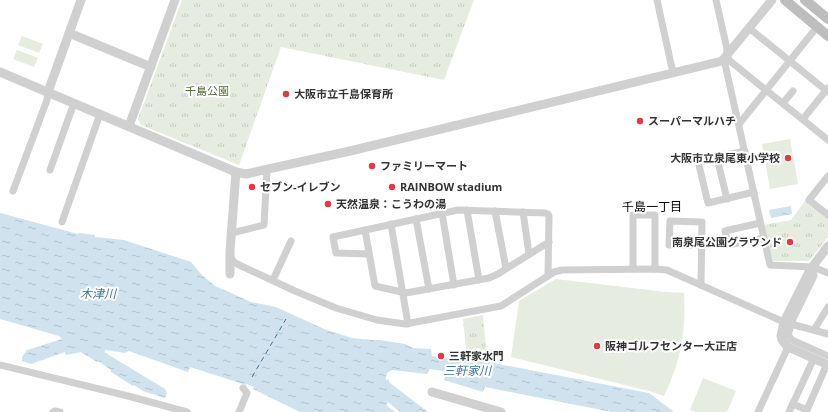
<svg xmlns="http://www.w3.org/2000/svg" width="828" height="412" viewBox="0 0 828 412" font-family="'Open Sans','Noto Sans JP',sans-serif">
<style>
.grass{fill:#e6ecdf}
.park{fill:url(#park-tufts)}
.water{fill:url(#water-ripples)}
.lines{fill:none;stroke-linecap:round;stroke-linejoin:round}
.ferry{stroke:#3f7597;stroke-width:1;stroke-dasharray:5 4;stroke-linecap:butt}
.minor{stroke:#d0d0d0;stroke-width:7}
.tertiary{stroke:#d0d0d0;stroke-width:9}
.secondary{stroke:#bdbdbd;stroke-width:10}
.poi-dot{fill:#e63946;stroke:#fff;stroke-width:1.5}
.labels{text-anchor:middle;stroke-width:4;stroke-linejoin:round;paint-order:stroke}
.park-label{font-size:11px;fill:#56703f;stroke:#fff}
.poi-label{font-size:11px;font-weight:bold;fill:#333;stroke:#fff;text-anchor:start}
.neighbourhood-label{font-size:12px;fill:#000;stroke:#fff}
.water-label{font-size:12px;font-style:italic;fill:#3f7597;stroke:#fff}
</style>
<defs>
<pattern id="park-tufts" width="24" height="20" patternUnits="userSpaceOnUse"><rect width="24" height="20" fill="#e6ecdf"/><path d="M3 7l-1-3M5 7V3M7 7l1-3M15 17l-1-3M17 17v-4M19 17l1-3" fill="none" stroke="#c6cbc0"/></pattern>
<pattern id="water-ripples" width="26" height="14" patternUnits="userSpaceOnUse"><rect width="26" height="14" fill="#cfe2ee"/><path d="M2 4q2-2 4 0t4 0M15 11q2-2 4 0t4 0" fill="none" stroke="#b2c2cd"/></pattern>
</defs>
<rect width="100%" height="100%" fill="#fff"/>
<g class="grass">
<path d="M22,36L43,44L39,53L18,45Z"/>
<path d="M17,50L38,58L34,67L13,59Z"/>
<path d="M790,139L798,184L770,189L762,144Z"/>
<path d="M556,279L666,292L684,293C686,332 681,361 664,396L649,391L511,357L519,301Z"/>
<path d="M703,378L736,391L727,412H695L690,410Z"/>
</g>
<g class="park">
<path d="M182,0H474L444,80L281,47L239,165L141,125L138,119Z"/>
<path d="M805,201L828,219V237L810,260L807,261H773L763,225L791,220Z"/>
<path d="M483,315L486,350L480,351L479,348L466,350L463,319Z"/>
</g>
<g class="water">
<path d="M791,206L792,214L771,218L769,210Z"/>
<path d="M0,213L78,234L79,233L95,235V237L124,240L191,262L201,274L215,286L251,302L276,307L324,329L352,338L371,340H380L405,344L413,348L431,349L432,356L445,358L478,351V360L649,393L674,412H612L485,387L483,392L444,380L446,373L443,371L430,369L427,374L392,370C387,372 385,375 386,380L388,379L390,383L428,412H400L388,402L386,405L395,412H300L253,389L254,387L247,384L246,385L190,367L188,372L129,351L125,353L106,350L104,352L165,389L167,393L165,398L143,391L134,385L133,386L111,372V370L98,361L97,362L81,352L66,355L65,352L31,364L22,361V357L27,350L62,339L59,336L0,319Z"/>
</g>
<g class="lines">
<path class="ferry" d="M252,377L286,319"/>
<g class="minor">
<path d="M657,0L673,73"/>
<path d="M716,0L727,49L725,64L770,265L813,267L828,273"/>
<path d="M749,28L828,92"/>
<path d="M727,56L730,61L828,140"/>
<path d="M783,103L793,91"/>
<path d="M803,119L828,88"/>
<path d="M739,124L817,27"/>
<path d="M745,151L698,161L708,203L754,192"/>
<path d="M717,158L727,199"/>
<path d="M50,170L74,103"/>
<path d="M828,176L809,200L828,215"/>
<path d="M13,191L47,100L48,92"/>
<path d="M467,210L479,280"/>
<path d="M495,211L506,268"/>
<path d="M523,212L529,254"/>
<path d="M442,213L454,285"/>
<path d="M416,219L429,289"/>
<path d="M62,222L100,114"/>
<path d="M760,223L725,231L728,245L763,238"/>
<path d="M391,224L408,324"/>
<path d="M365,230L375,286L406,293L489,278L498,274L549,242"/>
<path d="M232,233L264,225L267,170"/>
<path d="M368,254L336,253L333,237L458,210L545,213L548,214L549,216L548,276"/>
<path d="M230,256L233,261L237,264L295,291L336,308L377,320L405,324L501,306L554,272L562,270L655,269L667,270L784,322"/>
<path d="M813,267L814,276L793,319L788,335L792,340L828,356"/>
<path d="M633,269V215H655V269"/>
<path d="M273,280L291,241"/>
<path d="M701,285L702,222L670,221L669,245H701"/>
<path d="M791,324L828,334"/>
<path d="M814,330L828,307"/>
<path d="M0,365L128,396L187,412"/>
<path d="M793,404L807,410L827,364"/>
<path d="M53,412L55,411L60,412"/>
<path d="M239,412L247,393L243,388"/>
<path d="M758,412L788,347"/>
<path d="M789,412L814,358"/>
</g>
<g class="tertiary">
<path d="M69,33L151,67"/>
<path d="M0,72L236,172L246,174L350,151L722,61L772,0"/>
<path d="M48,92L81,0"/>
<path d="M129,126L175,0"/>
<path d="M828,246L810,270L784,322L781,336L782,340L788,347L828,365"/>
<path d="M230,274V251L236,172"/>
<path d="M432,392L501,412"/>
</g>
<g class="secondary">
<path d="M785,0L828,36"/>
<path d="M805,0L828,19"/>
</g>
</g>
<g class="poi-dot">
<circle cx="286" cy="94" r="4"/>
<circle cx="640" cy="121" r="4"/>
<circle cx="788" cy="158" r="4"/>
<circle cx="372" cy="166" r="4"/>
<circle cx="252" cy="187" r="4"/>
<circle cx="392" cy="187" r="4"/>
<circle cx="328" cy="204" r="4"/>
<circle cx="790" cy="242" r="4"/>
<circle cx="597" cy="346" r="4"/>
<circle cx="441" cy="356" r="4"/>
</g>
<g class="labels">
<g class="park-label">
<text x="207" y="95">千島公園</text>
</g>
<g class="poi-label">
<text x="294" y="98">大阪市立千島保育所</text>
<text x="648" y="125">スーパーマルハチ</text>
<text x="780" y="162" text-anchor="end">大阪市立泉尾東小学校</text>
<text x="380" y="170">ファミリーマート</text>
<text x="260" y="191">セブン-イレブン</text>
<text x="400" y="191">RAINBOW stadium</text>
<text x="336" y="208">天然温泉：こうわの湯</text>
<text x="782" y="246" text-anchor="end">南泉尾公園グラウンド</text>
<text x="605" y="350">阪神ゴルフセンター大正店</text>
<text x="449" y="360">三軒家水門</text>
</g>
<g class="neighbourhood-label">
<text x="652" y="211">千島一丁目</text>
</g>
<g class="water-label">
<text x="98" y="298">木津川</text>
<text x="467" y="375">三軒家川</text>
</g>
</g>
</svg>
